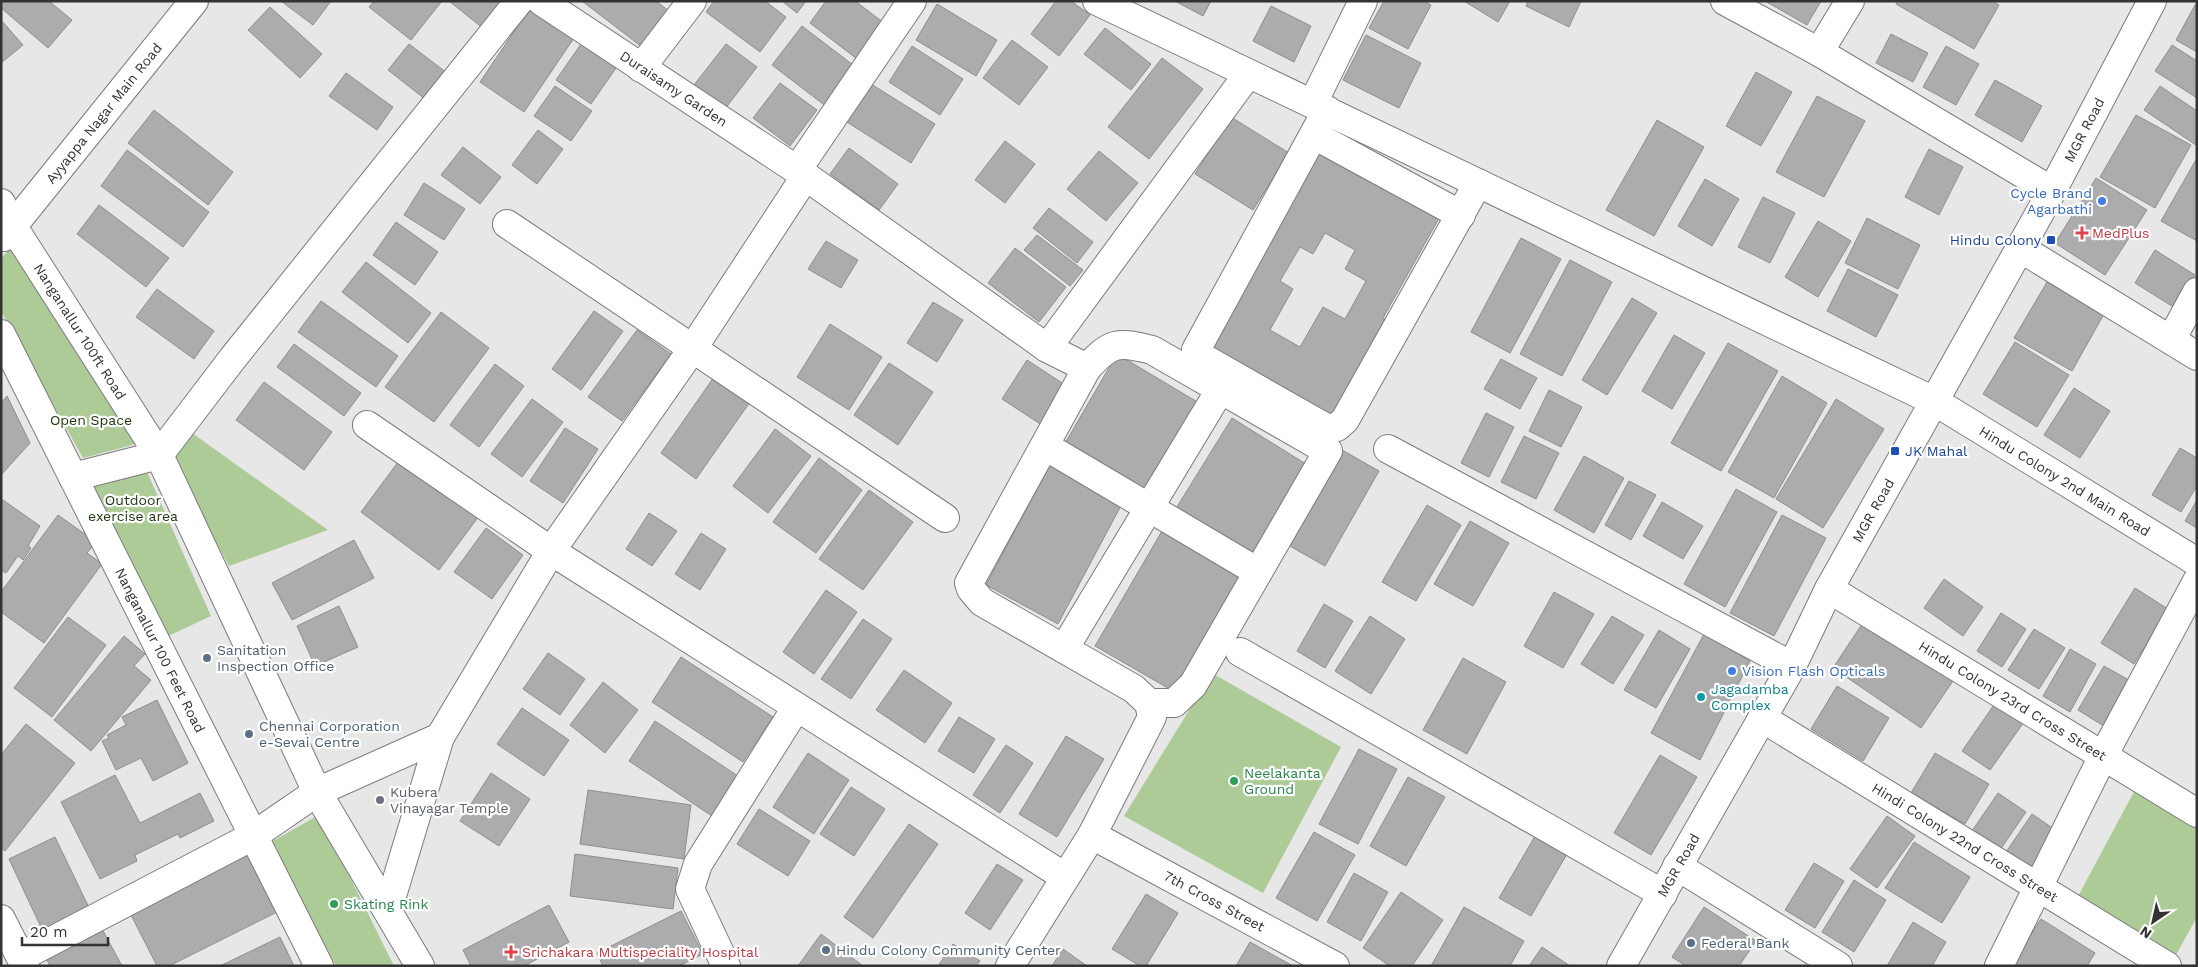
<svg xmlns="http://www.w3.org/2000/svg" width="2198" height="967" viewBox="0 0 2198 967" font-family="'Work Sans',sans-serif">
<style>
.green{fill:#accb97}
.building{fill:#adacad;stroke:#8f8e8f;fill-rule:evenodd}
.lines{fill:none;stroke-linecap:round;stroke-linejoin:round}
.minor-casing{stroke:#7b7b7c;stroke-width:30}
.minor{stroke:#fff;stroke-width:28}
.shop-dot{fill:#3f7fe0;stroke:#fff;stroke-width:2}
.health-dot{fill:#e0444e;stroke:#fff;stroke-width:2}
.transit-dot{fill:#1a4fb4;stroke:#fff;stroke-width:2}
.service-dot{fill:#5c6f8a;stroke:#fff;stroke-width:2}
.culture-dot{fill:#0f9aa8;stroke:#fff;stroke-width:2}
.leisure-dot{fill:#2e9e5b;stroke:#fff;stroke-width:2}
.worship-dot{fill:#6b7280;stroke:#fff;stroke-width:2}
.labels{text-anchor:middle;stroke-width:4.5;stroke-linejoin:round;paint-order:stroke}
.street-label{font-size:14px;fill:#333;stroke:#fff}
.shop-label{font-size:14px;fill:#366cbe;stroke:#fff;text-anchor:end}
.health-label{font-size:14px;fill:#be3a42;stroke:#fff;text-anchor:start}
.transit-label{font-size:14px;fill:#164399;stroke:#fff;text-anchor:end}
.park-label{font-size:14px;fill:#213a0c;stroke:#fff}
.service-label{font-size:14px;fill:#4e5e75;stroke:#fff;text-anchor:start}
.culture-label{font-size:14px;fill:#0d838f;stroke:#fff;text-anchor:start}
.leisure-label{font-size:14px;fill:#27864d;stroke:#fff;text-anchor:start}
.worship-label{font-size:14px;fill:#5b616d;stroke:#fff;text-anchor:start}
</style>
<rect width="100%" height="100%" fill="#e7e7e8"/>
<g class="green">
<path d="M14,243L136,444L83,458L1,311V259Z"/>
<path d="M192,433L328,530L229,566L172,462Z"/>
<path d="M143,463L211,616L164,638L91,484Z"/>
<path d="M1212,673L1341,747L1263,893L1124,816Z"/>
<path d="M2137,786L2197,821V917L2172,962L2075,902Z"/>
<path d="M319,815L394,966H336L271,842Z"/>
</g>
<g class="building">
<path d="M1,1H49L72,20L48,48L1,8Z"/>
<path d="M281,1H331L313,25Z"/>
<path d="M374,1H442L411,40L369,7Z"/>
<path d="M449,1H505L484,29Z"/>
<path d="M582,1H656L669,11L642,47Z"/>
<path d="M714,1H765L786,17L760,52L706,12Z"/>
<path d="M782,1H806L797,13Z"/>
<path d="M826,1H855L888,26L861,62L810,23Z"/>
<path d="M1056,1H1071L1090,15L1059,56L1031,34Z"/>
<path d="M1175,1H1211L1203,16Z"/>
<path d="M1384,1H1424L1431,5L1408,49L1369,28Z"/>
<path d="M1464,1H1510L1498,22Z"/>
<path d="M1528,1H1581L1569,27L1526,6Z"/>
<path d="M1765,1H1821L1807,25Z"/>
<path d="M1897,1H1992L1999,5L1974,49L1896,4Z"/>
<path d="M937,4L997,40L976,76L916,40Z"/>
<path d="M532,5L576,35L524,112L480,82Z"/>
<path d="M2195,5L2197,6V52L2176,40Z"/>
<path d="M1271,6L1311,26L1294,62L1253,41Z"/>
<path d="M270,7L322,54L300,78L248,30Z"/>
<path d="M1,20L23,45L1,63Z"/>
<path d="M802,26L857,68L827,107L772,65Z"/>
<path d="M1105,28L1151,64L1131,90L1084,54Z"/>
<path d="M1891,34L1928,53L1913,82L1876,63Z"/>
<path d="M1366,35L1421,63L1399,108L1343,80Z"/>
<path d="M1012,40L1048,67L1019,105L983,78Z"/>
<path d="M409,44L447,73L425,99L388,70Z"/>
<path d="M581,44L616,68L591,104L556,80Z"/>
<path d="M726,44L757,67L725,109L694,85Z"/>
<path d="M2172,45L2197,61V98L2155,71Z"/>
<path d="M912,46L963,79L940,115L889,82Z"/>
<path d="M1946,46L1979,64L1956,105L1923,87Z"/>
<path d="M1162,58L1203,89L1149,159L1108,127Z"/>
<path d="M1756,72L1792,92L1761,146L1726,126Z"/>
<path d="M346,73L393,107L377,130L329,96Z"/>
<path d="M1995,80L2042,106L2022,142L1975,115Z"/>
<path d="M780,83L817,110L790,146L753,118Z"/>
<path d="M871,84L935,124L911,163L847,122Z"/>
<path d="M555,86L592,111L571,141L534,116Z"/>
<path d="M2160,86L2197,111L2196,145L2144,110Z"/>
<path d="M1817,96L1865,121L1824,197L1776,172Z"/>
<path d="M154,110L233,172L208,205L128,143Z"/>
<path d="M2136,115L2191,145L2155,208L2100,177Z"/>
<path d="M1231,117L1289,153L1253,210L1195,174Z"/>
<path d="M1657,120L1704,147L1654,236L1606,210Z"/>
<path d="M538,130L563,149L537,184L512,165Z"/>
<path d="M1005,141L1035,164L1005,203L975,180Z"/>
<path d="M1317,143L1442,213L1383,318L1392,323L1334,425L1200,350ZM1325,233L1355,250L1345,269L1366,281L1345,319L1323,307L1300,347L1270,330L1293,289L1280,281L1300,247L1313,254Z"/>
<path d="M463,147L501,177L480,204L441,175Z"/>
<path d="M849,148L898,184L879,210L830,174Z"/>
<path d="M1929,149L1963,167L1939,215L1905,197Z"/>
<path d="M127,150L209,212L183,247L101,186Z"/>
<path d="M1099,151L1138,183L1106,221L1067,189Z"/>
<path d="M2197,158V241L2161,221Z"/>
<path d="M2096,178L2147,210L2105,275L2055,243Z"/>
<path d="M1705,179L1739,199L1712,246L1678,226Z"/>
<path d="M424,183L465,209L444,240L404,215Z"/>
<path d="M1763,197L1795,213L1770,263L1738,247Z"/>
<path d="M99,205L169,258L146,287L77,234Z"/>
<path d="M1049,208L1093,242L1077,263L1033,228Z"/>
<path d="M1867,218L1920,245L1898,289L1845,263Z"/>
<path d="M1818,221L1851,241L1818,297L1785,277Z"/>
<path d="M396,222L438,252L415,285L373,255Z"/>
<path d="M1037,235L1083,270L1070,286L1024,250Z"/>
<path d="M1521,238L1561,259L1510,353L1471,332Z"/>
<path d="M826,241L858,260L841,288L808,269Z"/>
<path d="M1015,248L1066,287L1039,322L988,283Z"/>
<path d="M2155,250L2195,275L2175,308L2135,283Z"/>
<path d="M1570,260L1612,282L1562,376L1520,354Z"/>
<path d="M366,262L431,313L408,343L342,292Z"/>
<path d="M1848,269L1898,295L1876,337L1827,311Z"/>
<path d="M2047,282L2104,314L2072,371L2014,338Z"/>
<path d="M157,289L214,331L194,359L136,317Z"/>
<path d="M1632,298L1657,313L1607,395L1582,380Z"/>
<path d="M321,301L398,356L376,387L298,332Z"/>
<path d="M933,302L963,320L937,362L907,343Z"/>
<path d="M594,311L623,331L581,390L552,369Z"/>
<path d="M441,312L489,348L434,422L385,387Z"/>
<path d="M830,324L882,357L849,410L797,377Z"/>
<path d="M637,330L671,354L622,421L588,397Z"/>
<path d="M1674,335L1705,353L1672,409L1642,391Z"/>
<path d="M2015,342L2069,375L2037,427L1983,394Z"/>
<path d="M1728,343L1778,371L1721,471L1671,443Z"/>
<path d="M294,344L361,393L344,416L277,367Z"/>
<path d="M1117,354L1199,403L1146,493L1064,445Z"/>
<path d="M1501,359L1537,378L1520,409L1484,389Z"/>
<path d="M1027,360L1073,390L1048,429L1002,399Z"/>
<path d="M889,363L933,392L898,445L854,415Z"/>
<path d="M495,364L524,386L479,447L450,425Z"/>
<path d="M1782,376L1827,403L1774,498L1728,472Z"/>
<path d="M714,377L750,402L696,479L661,453Z"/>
<path d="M264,382L332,432L304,470L236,420Z"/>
<path d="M2074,388L2110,411L2080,458L2044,435Z"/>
<path d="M1549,390L1582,407L1561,447L1529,431Z"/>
<path d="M7,396L30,443L1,475V403Z"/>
<path d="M532,399L563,422L522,477L491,454Z"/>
<path d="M1836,399L1884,429L1823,528L1776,499Z"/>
<path d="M1486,413L1514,427L1489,477L1461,463Z"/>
<path d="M1232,418L1314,469L1257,561L1175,510Z"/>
<path d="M565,428L598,449L563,503L530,481Z"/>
<path d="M775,429L811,456L768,513L733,486Z"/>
<path d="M1524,436L1559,453L1536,499L1501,482Z"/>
<path d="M2180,448L2197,458V486L2181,512L2152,495Z"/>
<path d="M1342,450L1379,471L1325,566L1288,545Z"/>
<path d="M1584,456L1624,478L1594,533L1554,510Z"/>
<path d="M401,458L479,516L439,570L361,512Z"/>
<path d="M819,458L862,490L816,553L773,522Z"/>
<path d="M1052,461L1124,500L1058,624L986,585Z"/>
<path d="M1629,481L1656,495L1631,540L1605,525Z"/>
<path d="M1736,489L1777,512L1725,607L1684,584Z"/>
<path d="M869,490L913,522L863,590L819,559Z"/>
<path d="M3,500L40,526L28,546L31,548L23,560L18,556L6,573L1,570V502Z"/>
<path d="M2197,500V528L2185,521Z"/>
<path d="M1662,502L1703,526L1683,559L1643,536Z"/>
<path d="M1427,505L1461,525L1416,601L1382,582Z"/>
<path d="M649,513L677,531L652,566L626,549Z"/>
<path d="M58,515L96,542L87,553L102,564L44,643L1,612V592Z"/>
<path d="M1782,515L1826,538L1774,636L1730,613Z"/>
<path d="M1470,521L1509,543L1473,606L1434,584Z"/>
<path d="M486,528L523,555L492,599L454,572Z"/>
<path d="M1162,531L1240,576L1173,691L1095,646Z"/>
<path d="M701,533L726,549L700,590L675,574Z"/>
<path d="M354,540L374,578L292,620L272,583Z"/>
<path d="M1944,579L1983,607L1963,636L1924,608Z"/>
<path d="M2135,588L2168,609L2134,664L2101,643Z"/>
<path d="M826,590L857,612L814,674L783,652Z"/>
<path d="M1554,592L1594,614L1563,668L1524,646Z"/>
<path d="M1324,604L1353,621L1325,668L1297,651Z"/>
<path d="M339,606L358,647L315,666L297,626Z"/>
<path d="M2001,613L2026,629L2002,667L1977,651Z"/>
<path d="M1370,616L1405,639L1371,694L1335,671Z"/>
<path d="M1612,616L1644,635L1613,684L1581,664Z"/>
<path d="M68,617L106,645L52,717L14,688Z"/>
<path d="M863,619L892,639L851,699L821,679Z"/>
<path d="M1864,621L1953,681L1921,728L1833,668Z"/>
<path d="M2034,629L2065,648L2039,689L2008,670Z"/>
<path d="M1659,630L1690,649L1656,708L1624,690Z"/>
<path d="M1704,634L1750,661L1700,760L1651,733Z"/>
<path d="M124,636L145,654L134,666L151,680L91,751L54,720Z"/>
<path d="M2070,649L2096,664L2070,712L2043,696Z"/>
<path d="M548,653L585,679L560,715L523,689Z"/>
<path d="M681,657L773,717L743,762L652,702Z"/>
<path d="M1463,658L1506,682L1467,754L1423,730Z"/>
<path d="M2104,666L2134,683L2107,728L2078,710Z"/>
<path d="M904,670L952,703L925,743L876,710Z"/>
<path d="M603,682L638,710L605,753L570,725Z"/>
<path d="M1837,686L1889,718L1863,761L1811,729Z"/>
<path d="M157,700L188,763L153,781L141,758L116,770L102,741L109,738L107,735L126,725L122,717Z"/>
<path d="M1996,702L2024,722L1990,770L1962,751Z"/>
<path d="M522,708L569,740L544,776L497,744Z"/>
<path d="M959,717L995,739L974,773L938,751Z"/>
<path d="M655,721L738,776L712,816L629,761Z"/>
<path d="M26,724L75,763L5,851L1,848V755Z"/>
<path d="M1066,736L1104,759L1057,837L1019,814Z"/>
<path d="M1006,745L1033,763L1000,813L973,795Z"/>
<path d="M1359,749L1397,769L1358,844L1319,824Z"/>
<path d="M808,753L849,780L814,834L773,807Z"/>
<path d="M1935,753L1989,784L1965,824L1911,793Z"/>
<path d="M1660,755L1697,777L1651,855L1614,833Z"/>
<path d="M491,773L530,799L499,846L460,821Z"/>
<path d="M115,775L140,823L200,793L214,821L180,838L178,834L135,855L137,861L100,879L61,802Z"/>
<path d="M1408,777L1445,797L1406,866L1370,846Z"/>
<path d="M851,787L885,809L854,856L820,834Z"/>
<path d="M588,790L691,805L684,859L580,844Z"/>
<path d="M1998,793L2026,812L2000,850L1972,831Z"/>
<path d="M759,809L810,841L788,876L737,844Z"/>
<path d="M2032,814L2057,831L2030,869L2006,852Z"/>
<path d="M1887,816L1915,836L1877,888L1850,869Z"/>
<path d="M909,824L938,844L873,938L844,917Z"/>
<path d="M1314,832L1355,855L1317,921L1276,898Z"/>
<path d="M1535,836L1567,854L1531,916L1499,898Z"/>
<path d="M55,837L93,916L46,938L9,859Z"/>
<path d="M1914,842L1970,877L1942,923L1885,888Z"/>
<path d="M247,854L277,912L169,966H157L130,913Z"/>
<path d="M575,854L678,868L673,909L570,896Z"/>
<path d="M1814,863L1844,881L1815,928L1785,910Z"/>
<path d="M997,864L1023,880L990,930L965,913Z"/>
<path d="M1354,873L1388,892L1361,941L1327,922Z"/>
<path d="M1854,880L1886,900L1854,952L1822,932Z"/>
<path d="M1401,892L1443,920L1412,966H1390L1363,948Z"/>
<path d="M1146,894L1178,913L1146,966H1140L1112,949Z"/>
<path d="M549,905L569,942L524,966H471L463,950Z"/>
<path d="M1464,907L1524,941L1510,966H1431Z"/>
<path d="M1704,907L1756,941L1739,966H1686L1672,957Z"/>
<path d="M681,911L703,954L679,966H603L597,953Z"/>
<path d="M2041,919L2095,953L2087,966H2015L2012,964Z"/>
<path d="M1913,922L1946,942L1932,966H1887Z"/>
<path d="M101,927L122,966H50L45,956Z"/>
<path d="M821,934L863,966H798Z"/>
<path d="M280,937L294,966H220Z"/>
<path d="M1250,942L1293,966H1236Z"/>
<path d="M953,944L980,961L976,966H938Z"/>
<path d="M1542,947L1570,966H1529Z"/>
<path d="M1063,949L1087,966H1052Z"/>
</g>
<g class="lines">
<defs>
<g id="minor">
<path id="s1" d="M541,1L797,170L1047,348L1087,368L969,583L971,589L982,602L1134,689L1149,703L1152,717L1092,835L1010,966"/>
<path id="s2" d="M1097,1L1934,401L2197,562"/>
<path d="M1725,1L1819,52L2052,191"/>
<path d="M1819,52L1850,1"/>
<path d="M641,68L692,1"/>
<path d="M1313,103L1363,1"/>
<path d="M1327,110L1196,350L1198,355L1328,429L1337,427L1345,420L1478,183"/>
<path d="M1314,135L1461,215"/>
<path d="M797,170L912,1"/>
<path id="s3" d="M1,203L12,225L159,455L317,792L420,966"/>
<path d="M507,224L945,518"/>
<path id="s4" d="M4,237L194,1"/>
<path d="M2020,248L2197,356"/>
<path id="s5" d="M1,334L319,966"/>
<path d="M2171,340L2197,292"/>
<path d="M1047,348L1248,74"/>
<path d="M1087,368C1111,342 1117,341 1152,350L1328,451L1193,685L1174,703H1149"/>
<path d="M367,425L551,551L1065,877"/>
<path d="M1045,446L1258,572"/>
<path d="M1388,449L1792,666"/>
<path d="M73,477L159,455L233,358L519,1"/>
<path id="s6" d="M1829,589L2197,813"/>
<path d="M1064,649L1220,390"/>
<path d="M1240,652L1663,894"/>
<path id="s7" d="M1762,718L2167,966"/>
<path id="s8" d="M1092,835L1335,966"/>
<path d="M1677,866L1838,966"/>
<path d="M388,909L440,737"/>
<path d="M1,919L25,966"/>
<path d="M21,957L253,836L317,792L440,737L551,551L693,348L805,177"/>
<path d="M726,966L690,889L698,864L796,708"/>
<path id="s9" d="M1621,966L1792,666L1829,589L2052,191L2152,1"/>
<path d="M1999,966L2103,756L2197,581"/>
</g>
</defs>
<use href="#minor" class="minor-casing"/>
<use href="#minor" class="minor"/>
</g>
<g class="shop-dot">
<circle cx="2102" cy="201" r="5"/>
<circle cx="1732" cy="671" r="5"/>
</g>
<g class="health-dot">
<path d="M2079.5 225.5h5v5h5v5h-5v5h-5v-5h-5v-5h5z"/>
<path d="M508.5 944.5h5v5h5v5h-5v5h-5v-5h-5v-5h5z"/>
</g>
<g class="transit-dot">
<rect x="2046" y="235" width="10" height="10" rx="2.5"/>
<rect x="1890" y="446" width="10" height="10" rx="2.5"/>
</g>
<g class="service-dot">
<circle cx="207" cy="658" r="5"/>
<circle cx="249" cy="734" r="5"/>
<circle cx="1691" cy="943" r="5"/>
<circle cx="826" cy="950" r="5"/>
</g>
<circle class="culture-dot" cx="1701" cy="697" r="5"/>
<g class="leisure-dot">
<circle cx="1234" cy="781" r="5"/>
<circle cx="334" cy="904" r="5"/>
</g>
<circle class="worship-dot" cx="380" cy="800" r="5"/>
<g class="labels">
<g class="street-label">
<text dy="5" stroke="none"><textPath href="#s1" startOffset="159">Duraisamy Garden</textPath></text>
<text dy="5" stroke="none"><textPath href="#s4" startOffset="159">Ayyappa Nagar Main Road</textPath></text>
<text dy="5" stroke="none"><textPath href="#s9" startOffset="956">MGR Road</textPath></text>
<text dy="5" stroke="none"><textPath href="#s3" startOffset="151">Nanganallur 100ft Road</textPath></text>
<text dy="5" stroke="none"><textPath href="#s2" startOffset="1081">Hindu Colony 2nd Main Road</textPath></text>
<text dy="5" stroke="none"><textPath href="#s9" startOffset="521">MGR Road</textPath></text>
<text dy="5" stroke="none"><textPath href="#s5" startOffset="354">Nanganallur 100 Feet Road</textPath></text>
<text dy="5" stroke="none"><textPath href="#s6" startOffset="215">Hindu Colony 23rd Cross Street</textPath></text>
<text dy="5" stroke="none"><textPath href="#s7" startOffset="238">Hindi Colony 22nd Cross Street</textPath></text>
<text dy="5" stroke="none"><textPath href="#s9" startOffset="116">MGR Road</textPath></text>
<text dy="5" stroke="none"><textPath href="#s8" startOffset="139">7th Cross Street</textPath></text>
</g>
<g class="shop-label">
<text x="2092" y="198">Cycle Brand<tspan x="2092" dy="16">Agarbathi</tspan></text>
<text x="1742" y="676" text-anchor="start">Vision Flash Opticals</text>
</g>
<g class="health-label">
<text x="2092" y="238">MedPlus</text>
<text x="522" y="957">Srichakara Multispeciality Hospital</text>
</g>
<g class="transit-label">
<text x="2041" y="245">Hindu Colony</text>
<text x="1905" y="456" text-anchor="start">JK Mahal</text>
</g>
<g class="park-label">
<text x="91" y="425">Open Space</text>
<text x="133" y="505">Outdoor<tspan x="133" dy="16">exercise area</tspan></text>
</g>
<g class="service-label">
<text x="217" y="655">Sanitation<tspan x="217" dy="16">Inspection Office</tspan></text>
<text x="259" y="731">Chennai Corporation<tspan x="259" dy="16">e-Sevai Centre</tspan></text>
<text x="1701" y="948">Federal Bank</text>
<text x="836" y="955">Hindu Colony Community Center</text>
</g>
<g class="culture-label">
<text x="1711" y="694">Jagadamba<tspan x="1711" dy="16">Complex</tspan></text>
</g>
<g class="leisure-label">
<text x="1244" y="778">Neelakanta<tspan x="1244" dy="16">Ground</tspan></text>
<text x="344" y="909">Skating Rink</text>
</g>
<g class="worship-label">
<text x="390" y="797">Kubera<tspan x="390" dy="16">Vinayagar Temple</tspan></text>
</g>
</g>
<rect width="2198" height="967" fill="none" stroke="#333333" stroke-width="5"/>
<g transform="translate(2153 922) rotate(214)" stroke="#ffffff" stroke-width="4" paint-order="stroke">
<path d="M0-4L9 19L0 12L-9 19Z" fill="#333333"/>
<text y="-8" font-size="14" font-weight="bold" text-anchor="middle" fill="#333333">N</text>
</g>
<path d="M22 937v8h86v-8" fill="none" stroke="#333333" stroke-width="2.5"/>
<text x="30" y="937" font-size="15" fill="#333333" stroke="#ffffff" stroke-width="4" paint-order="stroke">20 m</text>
</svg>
